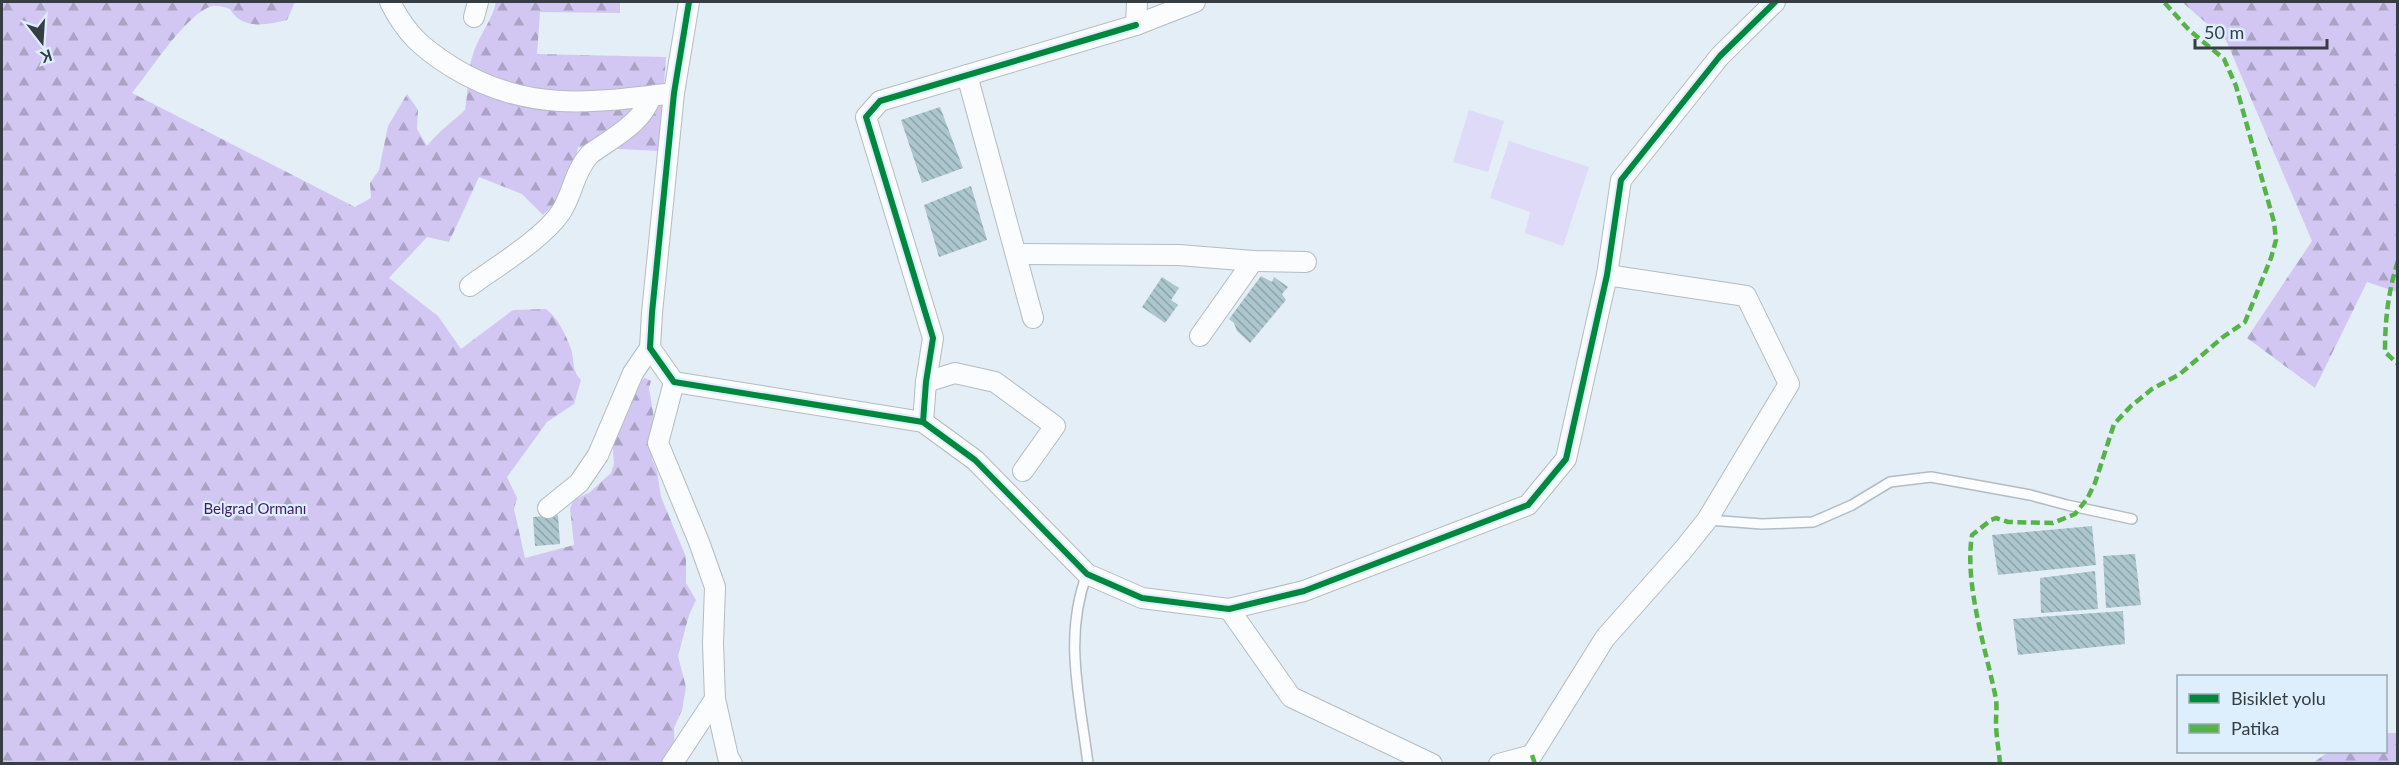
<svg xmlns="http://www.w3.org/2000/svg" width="2399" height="765" viewBox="0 0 2399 765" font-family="Lato,sans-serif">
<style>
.forest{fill:url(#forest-firs)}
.garden{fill:#dfdaf7}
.building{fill:url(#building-back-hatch)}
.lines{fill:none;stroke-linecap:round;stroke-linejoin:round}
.service-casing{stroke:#b4bcc2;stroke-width:12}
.minor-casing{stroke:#b4bcc2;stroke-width:22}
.service{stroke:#fbfcfe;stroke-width:9}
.minor{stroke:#fbfcfe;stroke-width:20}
.quiet{stroke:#56b347;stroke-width:4.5;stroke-dasharray:9 4.5;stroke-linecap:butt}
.cycleway-casing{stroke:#ddeffd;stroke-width:10}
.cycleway{stroke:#00873e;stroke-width:6}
.labels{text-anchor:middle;stroke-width:4.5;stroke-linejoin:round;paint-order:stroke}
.park-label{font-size:15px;fill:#431a6c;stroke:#ddeffd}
</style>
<defs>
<pattern id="forest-firs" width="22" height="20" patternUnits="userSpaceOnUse" patternTransform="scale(1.5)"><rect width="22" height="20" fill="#d2c7f2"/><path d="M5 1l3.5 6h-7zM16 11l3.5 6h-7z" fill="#aba3c6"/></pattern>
<pattern id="building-back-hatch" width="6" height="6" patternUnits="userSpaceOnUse" patternTransform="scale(1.5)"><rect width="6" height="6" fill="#acc6ce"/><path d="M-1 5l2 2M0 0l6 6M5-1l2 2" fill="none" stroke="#8da2a9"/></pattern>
</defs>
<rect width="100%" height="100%" fill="#e4eef6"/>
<g class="forest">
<path d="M2,2H295L287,20C266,25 242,30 230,9C225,7 217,5 212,6C186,14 150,71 132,93L355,207L371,198L370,183L379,170L388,126L407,94L418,110L417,129L427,146C438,132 452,122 465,110C468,93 468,69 473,54C479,35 492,21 496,2H620V13L540,12L537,54L666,57L659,151L578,147L570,188L543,215L522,194L479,177L449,242L427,237L389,278L438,316L461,349L513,310L546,309C558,318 566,335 571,349C575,362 571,369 581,380L574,404L547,422L507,477L517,498L514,509L525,558L574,545L570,508L574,500L590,492L611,473L614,463L612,439L639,381L645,378L651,381L649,388L655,424L652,459L657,471L661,497L686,557V583L696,600L689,615L678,656L686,687L682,710L674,728L675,763H2Z"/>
<path d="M2182,2H2397V292L2367,282L2315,388L2247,338L2312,241L2226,40Z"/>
<path d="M2386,733H2397V763H2313L2328,752H2386Z"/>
</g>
<g class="garden">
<path d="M1469,110L1504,121L1488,172L1453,162Z"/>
<path d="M1509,141L1589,167L1563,246L1525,233L1530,212L1490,198Z"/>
</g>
<g class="building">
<path d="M940,107L963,168L922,183L901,120Z"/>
<path d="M971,186L987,240L939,257L924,205Z"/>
<path d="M1261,276L1272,282L1274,277L1288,287L1282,294L1286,300L1250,343L1237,331L1234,323L1229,319Z"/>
<path d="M1162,277L1179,288L1171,300L1178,305L1165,323L1142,307Z"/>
<path d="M558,515L560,544L535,546L533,517Z"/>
<path d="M2092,526L2096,565L1998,575L1992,535Z"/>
<path d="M2135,554L2141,605L2106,608L2103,556Z"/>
<path d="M2095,571L2098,609L2041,613L2040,578Z"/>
<path d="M2123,611L2125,644L2018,655L2013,619Z"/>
</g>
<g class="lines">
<defs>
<g id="service">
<path d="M1708,520L1762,524L1813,522L1852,505L1890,482L1931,477L2030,495L2067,505L2132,519"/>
<path d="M1087,574C1063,637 1080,698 1088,764"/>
</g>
<g id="minor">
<path d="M390,2C406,34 422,48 452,67C526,113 592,103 674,93"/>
<path d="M689,2L674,93L652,313L650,348L674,382L923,422L975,460L1087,574L1142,598L1229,609L1304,591L1528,505L1566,459L1607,275L1621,180L1720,56L1775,2"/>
<path d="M1137,2L1136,25L1195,2"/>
<path d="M474,17L478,2"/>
<path d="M967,75L1033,318"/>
<path d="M1016,254L1179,255L1253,261L1306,262"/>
<path d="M470,286C497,266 543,239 561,212C573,193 574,172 590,154C612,138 643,123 651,96"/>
<path d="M1200,336L1253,261"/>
<path d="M674,382L658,443L699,542L715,587L713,643L715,699L728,757L732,764"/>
<path d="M926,382L955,373L995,382L1055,426L1023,471"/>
<path d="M923,422L926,382L933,338L866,117L880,101L1136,25"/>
<path d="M548,508L579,483L598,455L633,373L650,348"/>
<path d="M1229,609L1291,697L1432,764"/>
<path d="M672,764L715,699"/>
<path d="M1499,764L1532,755L1605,638L1683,550L1707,520L1789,384L1746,296L1607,275"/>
</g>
</defs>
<use href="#service" class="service-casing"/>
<use href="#minor" class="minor-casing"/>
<use href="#service" class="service"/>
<use href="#minor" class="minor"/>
<g class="quiet">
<path d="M2398,261C2388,292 2385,320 2385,352L2398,364"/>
<path d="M1532,755L1535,764"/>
<path d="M2000,764C1999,750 1996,736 1996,722C1996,714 1997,707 1996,699C1986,649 1964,585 1972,535L1991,520L1996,518L2008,522L2053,523L2075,514L2087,499L2095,483L2114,424L2131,406L2152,389L2180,374L2223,337L2245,322L2271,258L2276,240L2274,222L2236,86L2224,59L2189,30L2164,2"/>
</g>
<defs>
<g id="cycleway">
<path d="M689,2L674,93L652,313L650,348L674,382L923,422L975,460L1087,574L1142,598L1229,609L1304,591L1528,505L1566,459L1607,275L1621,180L1720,56L1775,2"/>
<path d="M923,422L926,382L933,338L866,117L880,101L1136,25"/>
</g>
</defs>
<use href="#cycleway" class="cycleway-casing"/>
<use href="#cycleway" class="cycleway"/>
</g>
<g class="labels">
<g class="park-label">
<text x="255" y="514">Belgrad Ormanı</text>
</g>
</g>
<rect width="2399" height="765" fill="none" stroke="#363d43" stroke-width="6"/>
<rect x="2177" y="675" width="210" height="78" fill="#ddeffd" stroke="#9aa8b3" stroke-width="1.5"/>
<rect x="2189" y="694" width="30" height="9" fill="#00873e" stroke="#9aa8b3" stroke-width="1.5"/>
<text x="2231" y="705" font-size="18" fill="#363d43">Bisiklet yolu</text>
<rect x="2189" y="724" width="30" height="9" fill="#56b347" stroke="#9aa8b3" stroke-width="1.5"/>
<text x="2231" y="735" font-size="18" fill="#363d43">Patika</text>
<g transform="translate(42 42) rotate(163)" stroke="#ddeffd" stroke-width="4.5" paint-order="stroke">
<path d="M0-4.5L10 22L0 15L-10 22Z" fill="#363d43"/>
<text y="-9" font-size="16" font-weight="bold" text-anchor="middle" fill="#363d43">K</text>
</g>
<path d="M2195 39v9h132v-9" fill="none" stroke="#363d43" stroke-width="3"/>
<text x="2204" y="39" font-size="18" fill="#363d43" stroke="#ddeffd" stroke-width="4.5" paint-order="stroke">50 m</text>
</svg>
